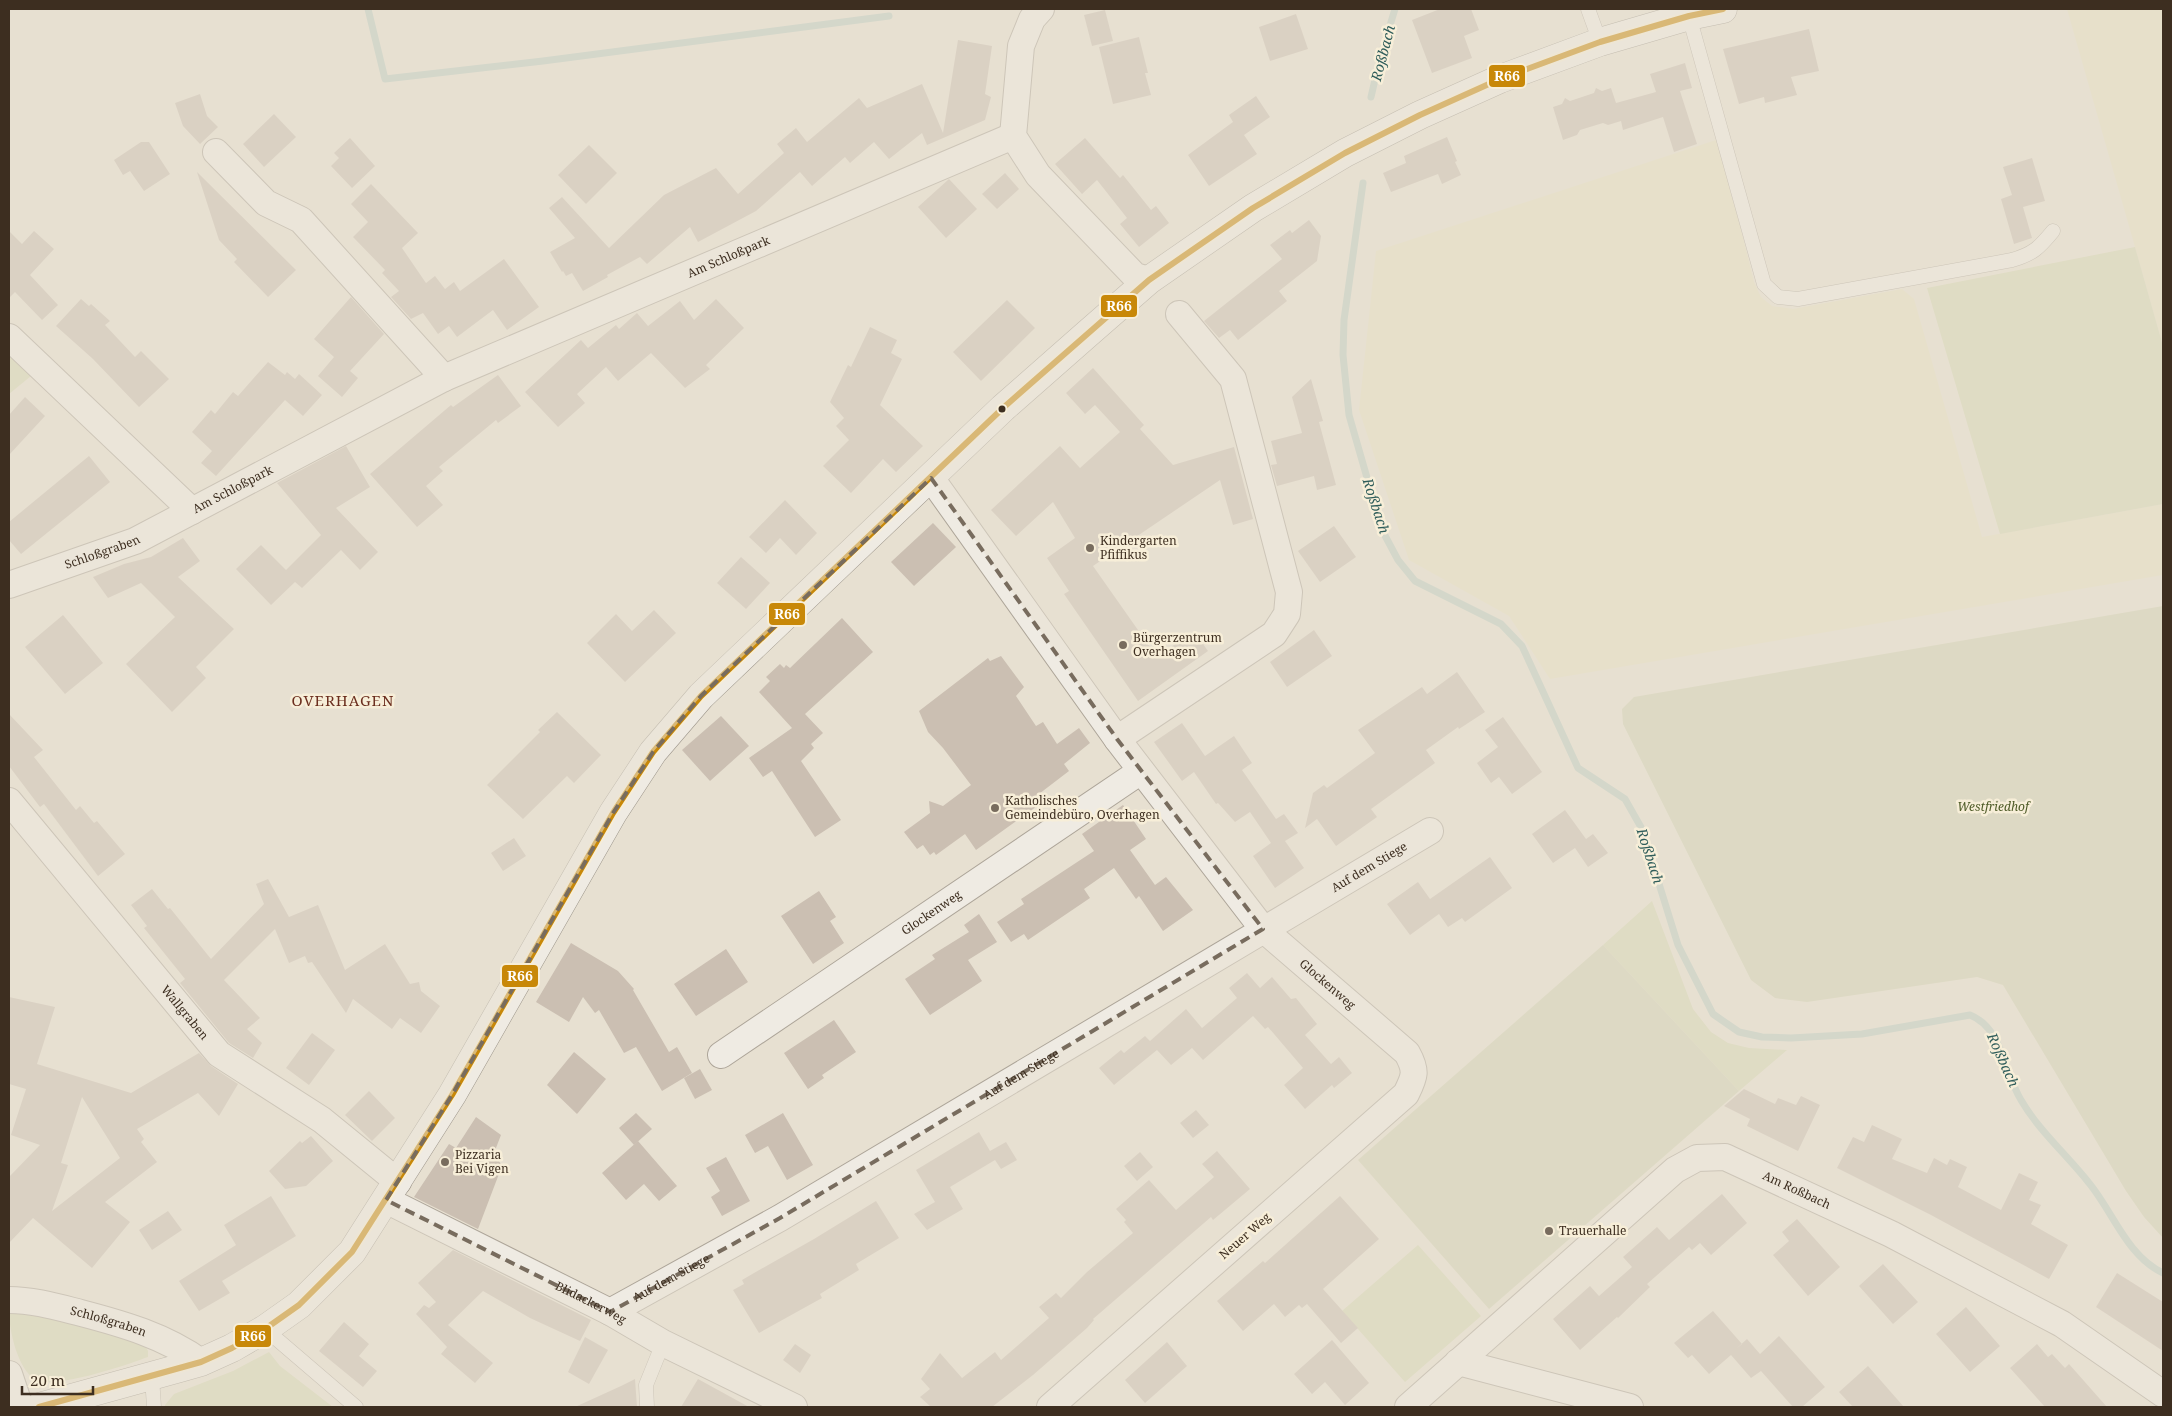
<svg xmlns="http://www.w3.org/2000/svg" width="2172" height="1416" viewBox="0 0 2172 1416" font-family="'Noto Serif',serif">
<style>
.farmland{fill:#e6dfc2}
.green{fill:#d6d7b3}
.cemetery{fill:#d1d1b3}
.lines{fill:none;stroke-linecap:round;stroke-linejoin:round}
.stream{stroke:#bcccc2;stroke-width:7}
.building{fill:#cbbfb2;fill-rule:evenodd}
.service-casing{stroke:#ada599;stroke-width:15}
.minor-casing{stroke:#ada599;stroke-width:28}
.secondary-casing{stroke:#9c958a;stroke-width:29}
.service{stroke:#efebe3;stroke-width:14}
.minor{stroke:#efebe3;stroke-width:26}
.secondary{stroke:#efebe3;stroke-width:28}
.bus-1-casing{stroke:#f7eed8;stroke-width:10}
.bus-1{stroke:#c88808;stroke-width:6}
.marked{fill:none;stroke:#786c5e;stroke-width:4;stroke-dasharray:10 6;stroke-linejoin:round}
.bus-dot{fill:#3d2e20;stroke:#f7eed8;stroke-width:2}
.poi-dot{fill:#786c5e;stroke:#f7eed8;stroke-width:2}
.labels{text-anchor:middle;stroke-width:5;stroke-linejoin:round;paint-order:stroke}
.street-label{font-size:12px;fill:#3d2e20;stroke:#f7eed8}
.poi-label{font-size:12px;fill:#3d2e20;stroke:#f7eed8;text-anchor:start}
.park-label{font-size:12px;font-style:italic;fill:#4d5a26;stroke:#f7eed8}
.water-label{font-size:14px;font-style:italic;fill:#2f5d5a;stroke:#f7eed8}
.quarter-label{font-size:15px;letter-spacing:1px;fill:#6b2e1e;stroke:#f7eed8}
.line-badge{stroke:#f7eed8;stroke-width:2}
.badge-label{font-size:14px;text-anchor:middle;font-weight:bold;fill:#fff}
</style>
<rect width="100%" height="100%" fill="#e7e0d1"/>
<g class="farmland">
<path d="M2067,9H2163V346L2135,247Z"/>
<path d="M1719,139L1754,282L1761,297L1772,306L1793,309L1902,289L1914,299L1982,537L2163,504V575L1550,679L1509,616L1409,560L1359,410L1376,251Z"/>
</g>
<g class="green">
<path d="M2135,247L2163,346V504L2000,534L1927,288Z"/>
<path d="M9,355L31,376L9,394Z"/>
<path d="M1652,901L1693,1009L1711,1032L1728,1043L1749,1048L1787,1050L1739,1091L1603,945Z"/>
<path d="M1418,1245L1481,1316L1405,1382L1342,1311Z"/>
<path d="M29,1311L144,1344L148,1351V1357C126,1365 55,1390 35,1379C18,1370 9,1330 9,1312Z"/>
<path d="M269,1352L280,1366L333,1407H165V1405L174,1394L233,1371Z"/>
</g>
<g class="cemetery">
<path d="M2163,606V1238L2144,1217L2126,1191L2003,985L1977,977L1807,1002L1775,998L1751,980L1623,724L1622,709L1634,697Z"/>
<path d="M1603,945L1739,1091L1489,1309L1358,1160Z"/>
</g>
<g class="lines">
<g class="stream">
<path d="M368,9L385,79L543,61L889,16"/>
<path d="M1371,97L1380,58L1395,9"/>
<path d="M1363,183L1344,320L1343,355L1349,415L1382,530L1398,560L1415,581L1501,624L1522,646L1578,768L1625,799L1642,829L1678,945L1713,1014L1739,1032L1762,1037L1791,1038L1862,1034L1970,1015C2003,1028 2004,1073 2021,1100C2039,1131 2067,1155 2089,1183C2113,1212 2127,1256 2163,1273"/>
</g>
</g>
<g class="building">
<path d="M1440,9H1471L1479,30L1464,36L1472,58L1432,73L1412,20Z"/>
<path d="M1105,10L1113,41L1092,46L1084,15Z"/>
<path d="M1296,14L1308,49L1270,61L1259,27Z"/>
<path d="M1809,29L1819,71L1791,77L1797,95L1765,103L1764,97L1739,104L1723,49Z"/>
<path d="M1139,37L1148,73H1145L1151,95L1113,104L1099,47Z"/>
<path d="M958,40L992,46L985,94L991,97L985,120L927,145L922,133L889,159L874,142L850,163L845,157L812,186L800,172L756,211L698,242L690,227L647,264L640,257L607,275L608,277L583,291L572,273L566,276L563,271L562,272L550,252L575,238L549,208L562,197L609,248L664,195L716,168L738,194L784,153L777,144L796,128L807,142L859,98L867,108L922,84L943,133Z"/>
<path d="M1685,63L1692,88L1680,91L1697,144L1674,152L1663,117L1623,130L1621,121L1608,125L1603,123L1580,130L1577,135L1563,140L1553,107L1562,104L1565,98L1570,101L1594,93L1596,88L1602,91L1611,88L1616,103L1656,92L1650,74Z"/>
<path d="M200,94L207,116L218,127L200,144L183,126L175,103Z"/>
<path d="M1256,96L1270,117L1244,135L1257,154L1209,186L1188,155L1233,122L1229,115Z"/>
<path d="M274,114L296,137L264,167L243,144Z"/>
<path d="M1447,137L1457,161L1455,162L1461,175L1442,184L1438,174L1391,192L1383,173L1406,163L1404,156Z"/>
<path d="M350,138L375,166L352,188L331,166L339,158L334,153Z"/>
<path d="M1085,138L1120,178L1123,175L1151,210L1156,206L1169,223L1139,247L1120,224L1127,218L1097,180L1082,194L1055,164Z"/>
<path d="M141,142H149L170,174L144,191L130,171L123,175L114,160Z"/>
<path d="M589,145L617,173L586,204L558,175Z"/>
<path d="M2032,158L2045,201L2023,207L2032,238L2014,244L2001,199L2012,195L2003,167Z"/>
<path d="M197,172L296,270L268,297L234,262L237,259L219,240Z"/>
<path d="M1005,173L1019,189L997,209L982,194Z"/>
<path d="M949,179L977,209L946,238L918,207Z"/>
<path d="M371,184L418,233L402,248L426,283L435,276L445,289L454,282L460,291L504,259L539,307L507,330L493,310L457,337L449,326L438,334L423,313L411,319L391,297L399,291L382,273L385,270L353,237L368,222L351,204Z"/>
<path d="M1309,220L1321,236L1317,261L1279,291L1287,301L1238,340L1230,330L1219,338L1204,321L1282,259L1270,245L1290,230L1292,233Z"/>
<path d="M9,231L22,244L34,231L54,249L30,275L58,305L42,320L15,292L9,298Z"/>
<path d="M351,297L384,334L350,371L358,378L342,397L318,376L334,357L314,339Z"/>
<path d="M81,299L89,306L91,304L110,321L105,325L135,357L141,351L169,379L139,407L93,359L56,326Z"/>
<path d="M716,299L744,328L706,365L710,369L685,388L651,353L618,381L606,367L577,394L585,403L558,427L525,392L581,340L588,348L616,325L619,329L637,313L648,326L680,301L694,320Z"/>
<path d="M1007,300L1035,328L981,381L953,352Z"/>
<path d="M870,327L897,340L891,353L902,359L880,405L923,446L896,472L883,459L851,493L823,466L849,440L836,426L844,418L830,402L848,365L851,367Z"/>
<path d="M268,362L285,375L287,372L295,379L299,374L322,395L303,416L285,400L216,476L201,463L212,451L192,432L211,410L215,414L233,392L238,396Z"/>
<path d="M1093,368L1144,425L1140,429L1173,465L1234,447L1253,519L1233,525L1220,480L1093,566L1157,657L1181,640L1183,643L1196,634L1208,651L1138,701L1064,594L1069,591L1047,558L1075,538L1053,502L1016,536L991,510L1060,446L1080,468L1120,432L1095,405L1085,414L1066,393Z"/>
<path d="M498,375L521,406L498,423L496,420L439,467L443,471L426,486L443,505L417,527L370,474L451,405L453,407Z"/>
<path d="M1311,379L1323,421L1319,422L1336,485L1317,490L1314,476L1277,486L1271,465L1277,464L1271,441L1302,433L1292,397Z"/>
<path d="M25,397L45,416L9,455V415Z"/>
<path d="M346,446L370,487L336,508L378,552L360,570L341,550L302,588L295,582L271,605L236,569L261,545L286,570L321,535L277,483Z"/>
<path d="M89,456L110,482L21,554L9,540V522Z"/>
<path d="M785,500L817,533L796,555L780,538L766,553L749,537Z"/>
<path d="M933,523L956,547L914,586L891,562Z"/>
<path d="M1334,526L1356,557L1320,582L1298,551Z"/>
<path d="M183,538L200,561L178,577L234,629L196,667L206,678L172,712L126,664L175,617L141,583L108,598L93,577L124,564L151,557Z"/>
<path d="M741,557L770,583L746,609L717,583Z"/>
<path d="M654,610L676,633L625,682L587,643L616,614L632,631Z"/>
<path d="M63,615L103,663L65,694L25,647Z"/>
<path d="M842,618L873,652L805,714L823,733L811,744L814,748L801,761L841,820L815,837L772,771L763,777L749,758L792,728L759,692L770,681L766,677L780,664L784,668L786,665L790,668Z"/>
<path d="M1314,630L1332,656L1287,687L1270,662Z"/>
<path d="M1001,656L1024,687L1016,696L1036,726L1043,722L1057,744L1079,728L1090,743L1064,764L1069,771L1035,797L1040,804L976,850L965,834L936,855L934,852L930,855L923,845L917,849L904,832L930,813L929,801L943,806L971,785L943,748L928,732L919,711L988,658L990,661Z"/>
<path d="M1457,672L1485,712L1459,729L1458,727L1426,750L1435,763L1371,809L1377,817L1336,846L1317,819L1305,828L1313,793L1324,785L1327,788L1375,753L1358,730L1422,687L1427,694Z"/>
<path d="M557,712L601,755L574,783L567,776L523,819L487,785L540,732L538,730Z"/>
<path d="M9,714L43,750L34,757L76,810L80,806L94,823L97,821L125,854L98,876L44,804L40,807L9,766Z"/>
<path d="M721,716L749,746L710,781L682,750Z"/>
<path d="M1503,717L1542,772L1512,794L1499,777L1491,783L1477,763L1498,747L1485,730Z"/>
<path d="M1182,723L1205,756L1234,736L1252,763L1242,770L1276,819L1284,814L1298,833L1285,841L1304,868L1275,888L1253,856L1271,843L1250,812L1235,822L1218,803L1216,804L1194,772L1182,781L1154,742Z"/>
<path d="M1123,805L1146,839L1130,850L1155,885L1166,877L1193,910L1163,931L1139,896L1136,899L1114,868L1084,889L1090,898L1028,940L1024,934L1011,942L997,922L1024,904L1021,899L1094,851L1082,834Z"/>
<path d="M1565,810L1586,839L1593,834L1608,853L1588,867L1575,848L1553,863L1532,834Z"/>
<path d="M514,838L526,856L503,871L491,853Z"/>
<path d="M1490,857L1512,888L1465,922L1462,918L1448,927L1439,914L1410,935L1387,904L1418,882L1430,899Z"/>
<path d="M268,879L289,917L318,905L345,970L385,944L410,984L419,982L421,991L440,1006L421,1033L400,1018L392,1029L353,999L346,1013L312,962L308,963L305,956L289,963L275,929L224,980L260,1018L247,1029L262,1043L253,1058L229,1043L180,983L185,979L144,928L147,926L131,905L152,889L168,909L170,908L211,959L264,904L256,884Z"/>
<path d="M819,891L836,917L830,921L844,943L813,964L781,916Z"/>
<path d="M979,914L997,942L968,960L982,981L930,1015L905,979L935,959L932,955L969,932L964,925Z"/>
<path d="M571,943L618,971L634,989L633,990L669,1052L677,1047L692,1073L662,1091L636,1047L624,1053L599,1010L595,1013L583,997L569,1022L536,1002Z"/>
<path d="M726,949L748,982L696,1016L674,984Z"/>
<path d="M1247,973L1260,988L1272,977L1291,999L1296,998L1317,1024L1305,1035L1331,1064L1339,1057L1352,1073L1334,1088L1332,1085L1305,1109L1284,1085L1303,1068L1268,1027L1265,1029L1253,1016L1203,1060L1192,1048L1171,1065L1157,1050L1114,1085L1099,1068L1121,1050L1124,1053L1145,1036L1150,1041L1186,1009L1202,1028L1237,998L1229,988Z"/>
<path d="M9,997L55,1007L37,1064L131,1093L199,1053L211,1066L238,1084L219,1116L198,1093L137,1129L144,1139L141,1142L157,1162L105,1202L130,1222L92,1268L33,1218L9,1243V1177L40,1145L11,1135L26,1089L9,1084ZM82,1097L120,1158L52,1211L68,1165L61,1163Z"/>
<path d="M834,1020L856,1052L822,1075L824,1078L808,1089L784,1053Z"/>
<path d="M312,1033L335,1050L309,1085L286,1068Z"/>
<path d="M574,1052L606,1079L577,1114L547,1085Z"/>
<path d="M700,1069L712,1090L695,1099L684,1078Z"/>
<path d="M1744,1089L1775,1104L1778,1098L1796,1105L1801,1096L1820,1105L1798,1151L1747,1126L1750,1119L1724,1106Z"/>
<path d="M369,1091L395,1118L372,1141L345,1115Z"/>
<path d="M1196,1110L1209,1125L1193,1138L1180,1123Z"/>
<path d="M636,1113L652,1129L634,1145L619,1128Z"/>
<path d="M783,1113L813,1165L787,1180L768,1146L755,1153L745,1135Z"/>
<path d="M476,1117L501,1135L494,1153L502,1166L478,1229L414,1197L449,1144L456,1148Z"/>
<path d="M1872,1125L1902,1139L1892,1159L1927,1173L1934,1158L1947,1165L1950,1159L1967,1167L1958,1187L2001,1210L2019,1173L2038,1182L2029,1200L2041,1205L2031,1224L2068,1245L2049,1279L1931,1215L1837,1168L1853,1137L1864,1142Z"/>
<path d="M979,1132L990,1151L1006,1142L1017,1160L1001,1169L995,1160L950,1187L963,1209L927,1230L914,1214L935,1202L916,1170Z"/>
<path d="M311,1136L333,1161L306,1186L285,1189L269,1171L300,1141L302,1143Z"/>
<path d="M638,1141L677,1186L659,1201L644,1184L626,1200L602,1173Z"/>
<path d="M1217,1151L1250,1189L1213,1220L1211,1217L1093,1319L1094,1320L1087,1328L1033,1375L992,1407H931L920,1397L930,1389L921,1379L940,1353L962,1378L995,1352L1001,1360L1049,1318L1039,1307L1056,1293L1061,1298L1087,1272L1133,1233L1124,1222L1126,1220L1116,1209L1149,1180L1176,1210L1214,1177L1202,1164Z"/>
<path d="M1140,1152L1153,1167L1137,1181L1124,1166Z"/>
<path d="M726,1157L750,1201L722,1216L711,1197L720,1191L706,1168Z"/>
<path d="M1722,1194L1747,1223L1711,1255L1700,1243L1692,1250L1689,1247L1647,1284L1650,1287L1618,1318L1617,1317L1580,1350L1553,1319L1590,1286L1599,1296L1632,1267L1623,1257L1657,1227L1669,1240Z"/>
<path d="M271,1196L296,1236L222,1281L230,1293L199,1311L179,1281L236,1245L224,1225Z"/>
<path d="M1340,1196L1379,1239L1323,1289L1358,1328L1341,1343L1307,1304L1302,1308L1299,1305L1285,1317L1274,1304L1243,1331L1217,1301L1263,1261L1265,1263Z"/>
<path d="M876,1201L899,1238L856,1264L859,1270L820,1294L822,1298L759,1333L733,1290L744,1284L742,1280L754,1273L814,1239Z"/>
<path d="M168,1211L182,1230L152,1250L139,1230Z"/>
<path d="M1797,1219L1840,1267L1808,1296L1773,1255L1789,1241L1782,1232Z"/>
<path d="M453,1250L591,1320L580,1341L530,1318L483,1291L448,1325L493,1363L475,1383L441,1354L447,1347L416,1314L424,1305L429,1308L436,1302L418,1283Z"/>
<path d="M1883,1264L1918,1302L1893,1324L1859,1286Z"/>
<path d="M2117,1273L2163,1302V1351L2096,1307Z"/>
<path d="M1966,1307L2000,1346L1970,1372L1936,1334Z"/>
<path d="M1713,1311L1742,1344L1737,1348L1747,1339L1760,1354L1779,1336L1825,1387L1802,1407H1793L1761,1371L1751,1378L1731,1355L1709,1374L1692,1355L1688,1358L1674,1343Z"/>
<path d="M344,1322L369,1344L359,1356L377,1371L363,1387L319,1351Z"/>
<path d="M585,1337L608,1350L589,1384L568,1372Z"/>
<path d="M1332,1340L1369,1383L1345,1405L1325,1382L1312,1394L1294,1374Z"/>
<path d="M1167,1342L1187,1366L1145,1403L1125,1380Z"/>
<path d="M795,1344L811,1355L800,1373L783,1360Z"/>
<path d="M2037,1344L2048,1357L2052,1354L2065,1368L2069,1364L2107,1407H2045L2010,1368Z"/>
<path d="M1868,1366L1904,1407H1853L1839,1392Z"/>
<path d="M635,1379L637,1407H575L621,1386Z"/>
<path d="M698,1379L749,1407H681Z"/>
</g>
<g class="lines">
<defs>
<g id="service">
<path d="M1588,9L1600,42"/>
<path d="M1689,16L1764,284L1778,297L1798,299L2012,260C2033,254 2039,248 2053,231"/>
<path d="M265,1329L356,1407"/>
<path d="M152,1377L154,1407"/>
<path d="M647,1407L646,1385L663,1343"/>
</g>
<g id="minor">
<path d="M1041,9L1032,19L1021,46L1013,136L1038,175L1135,276L1149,280"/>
<path d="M216,152L266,203L301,220L444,378"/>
<path d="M9,337L192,511"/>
<path id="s1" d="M931,478L1117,739L1263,929L1407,1053C1417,1071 1415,1076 1406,1094L1050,1407"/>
<path id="s2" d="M9,585L135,541L444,378L1013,136"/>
<path d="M1117,739L1274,634L1287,614L1289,592L1233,379L1179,314"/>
<path id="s3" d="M9,801L219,1054L322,1120L398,1182"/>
<path id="s4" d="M721,1055L1141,771"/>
<path id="s5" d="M386,1200L610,1312L663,1343L794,1407"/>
<path id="s6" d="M9,1300C33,1300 57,1307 81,1313C123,1324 165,1336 201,1362"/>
<path id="s7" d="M610,1312L780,1218L1430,831"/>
<path d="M1458,1362L1630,1407"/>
<path d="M9,1374L20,1407"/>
<path id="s8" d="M1408,1407L1675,1170L1697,1158L1725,1157L1891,1234L2062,1324L2163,1394"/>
</g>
<path id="secondary" d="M39,1407L180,1368L201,1362L232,1348L265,1329L299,1305L352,1252L452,1095L613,813L653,752L701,696L1003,408L1086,335L1149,280L1253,208L1345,153L1420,115L1500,79L1600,42L1689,16L1723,9"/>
</defs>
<use href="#service" class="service-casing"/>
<use href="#minor" class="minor-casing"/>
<use href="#secondary" class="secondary-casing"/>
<use href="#service" class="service"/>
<use href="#minor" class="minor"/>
<use href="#secondary" class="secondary"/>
<defs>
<path id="bus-1" d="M39,1407L201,1362L232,1348L265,1329L299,1305L352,1252L452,1095L613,813L653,752L701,696L1003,408L1149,280L1253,208L1345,153L1420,115L1500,79L1600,42L1689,16L1723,9"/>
</defs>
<use href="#bus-1" class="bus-1-casing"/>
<use href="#bus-1" class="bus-1"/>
</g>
<path d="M0 0H2172V1416H0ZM931,478L1117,739L1263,929L780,1218L610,1312L386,1200L452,1095L613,813L653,752L701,696Z" fill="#e7e0d1" fill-opacity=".55" fill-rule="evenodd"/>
<path class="marked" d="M931,478L1117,739L1263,929L780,1218L610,1312L386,1200L452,1095L613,813L653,752L701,696Z"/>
<circle class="bus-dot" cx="1002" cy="409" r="4.5"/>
<g class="poi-dot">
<circle cx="1090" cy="548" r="5"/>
<circle cx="1123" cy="645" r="5"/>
<circle cx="995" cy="808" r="5"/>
<circle cx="445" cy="1162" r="5"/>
<circle cx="1549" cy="1231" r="5"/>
</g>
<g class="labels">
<g class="street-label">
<text dy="4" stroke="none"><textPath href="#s2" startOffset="792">Am Schloßpark</textPath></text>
<text dy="4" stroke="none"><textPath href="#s2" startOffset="244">Am Schloßpark</textPath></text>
<text dy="4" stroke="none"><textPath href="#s2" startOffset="99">Schloßgraben</textPath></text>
<text dy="4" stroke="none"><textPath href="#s7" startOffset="880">Auf dem Stiege</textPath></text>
<text dy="4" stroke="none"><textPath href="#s4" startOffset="254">Glockenweg</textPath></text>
<text dy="4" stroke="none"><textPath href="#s1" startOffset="645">Glockenweg</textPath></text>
<text dy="4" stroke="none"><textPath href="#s3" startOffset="275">Wallgraben</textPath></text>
<text dy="4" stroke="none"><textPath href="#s7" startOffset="475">Auf dem Stiege</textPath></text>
<text dy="4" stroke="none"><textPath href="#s8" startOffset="489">Am Roßbach</textPath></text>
<text transform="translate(1245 1236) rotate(-41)" y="4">Neuer Weg</text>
<text dy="4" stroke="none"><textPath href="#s7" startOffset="70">Auf dem Stiege</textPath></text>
<text dy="4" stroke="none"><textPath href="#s5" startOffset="229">Blidackerweg</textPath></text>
<text dy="4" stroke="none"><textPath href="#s6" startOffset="102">Schloßgraben</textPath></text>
</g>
<g class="poi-label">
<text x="1100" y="545">Kindergarten<tspan x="1100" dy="14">Pfiffikus</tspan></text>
<text x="1133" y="642">Bürgerzentrum<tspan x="1133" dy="14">Overhagen</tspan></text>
<text x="1005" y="805">Katholisches<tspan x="1005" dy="14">Gemeindebüro, Overhagen</tspan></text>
<text x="455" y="1159">Pizzaria<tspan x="455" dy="14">Bei Vigen</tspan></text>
<text x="1559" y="1235">Trauerhalle</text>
</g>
<g class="park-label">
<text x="1993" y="811">Westfriedhof</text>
</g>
<g class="water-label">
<text transform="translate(1383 53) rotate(-75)" y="5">Roßbach</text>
<text transform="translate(1376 506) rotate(72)" y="5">Roßbach</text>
<text transform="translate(1650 856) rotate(72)" y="5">Roßbach</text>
<text transform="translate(2003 1060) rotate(66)" y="5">Roßbach</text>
</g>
<g class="quarter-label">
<text x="343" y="706">OVERHAGEN</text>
</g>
</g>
<g class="line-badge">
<rect x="1488" y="64" width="38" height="24" rx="5" fill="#c88808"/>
<rect x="1100" y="294" width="38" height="24" rx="5" fill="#c88808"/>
<rect x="768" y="602" width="38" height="24" rx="5" fill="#c88808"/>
<rect x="501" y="964" width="38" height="24" rx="5" fill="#c88808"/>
<rect x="234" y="1324" width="38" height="24" rx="5" fill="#c88808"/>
</g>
<g class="badge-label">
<text x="1507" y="81">R66</text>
<text x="1119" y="311">R66</text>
<text x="787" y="619">R66</text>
<text x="520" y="981">R66</text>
<text x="253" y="1341">R66</text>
</g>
<rect width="2172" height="1416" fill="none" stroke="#3d2e20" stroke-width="20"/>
<path d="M22 1386v8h71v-8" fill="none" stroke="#3d2e20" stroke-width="2.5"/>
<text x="30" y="1386" font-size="15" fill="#3d2e20" stroke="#f7eed8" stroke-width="4" paint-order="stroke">20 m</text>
</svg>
